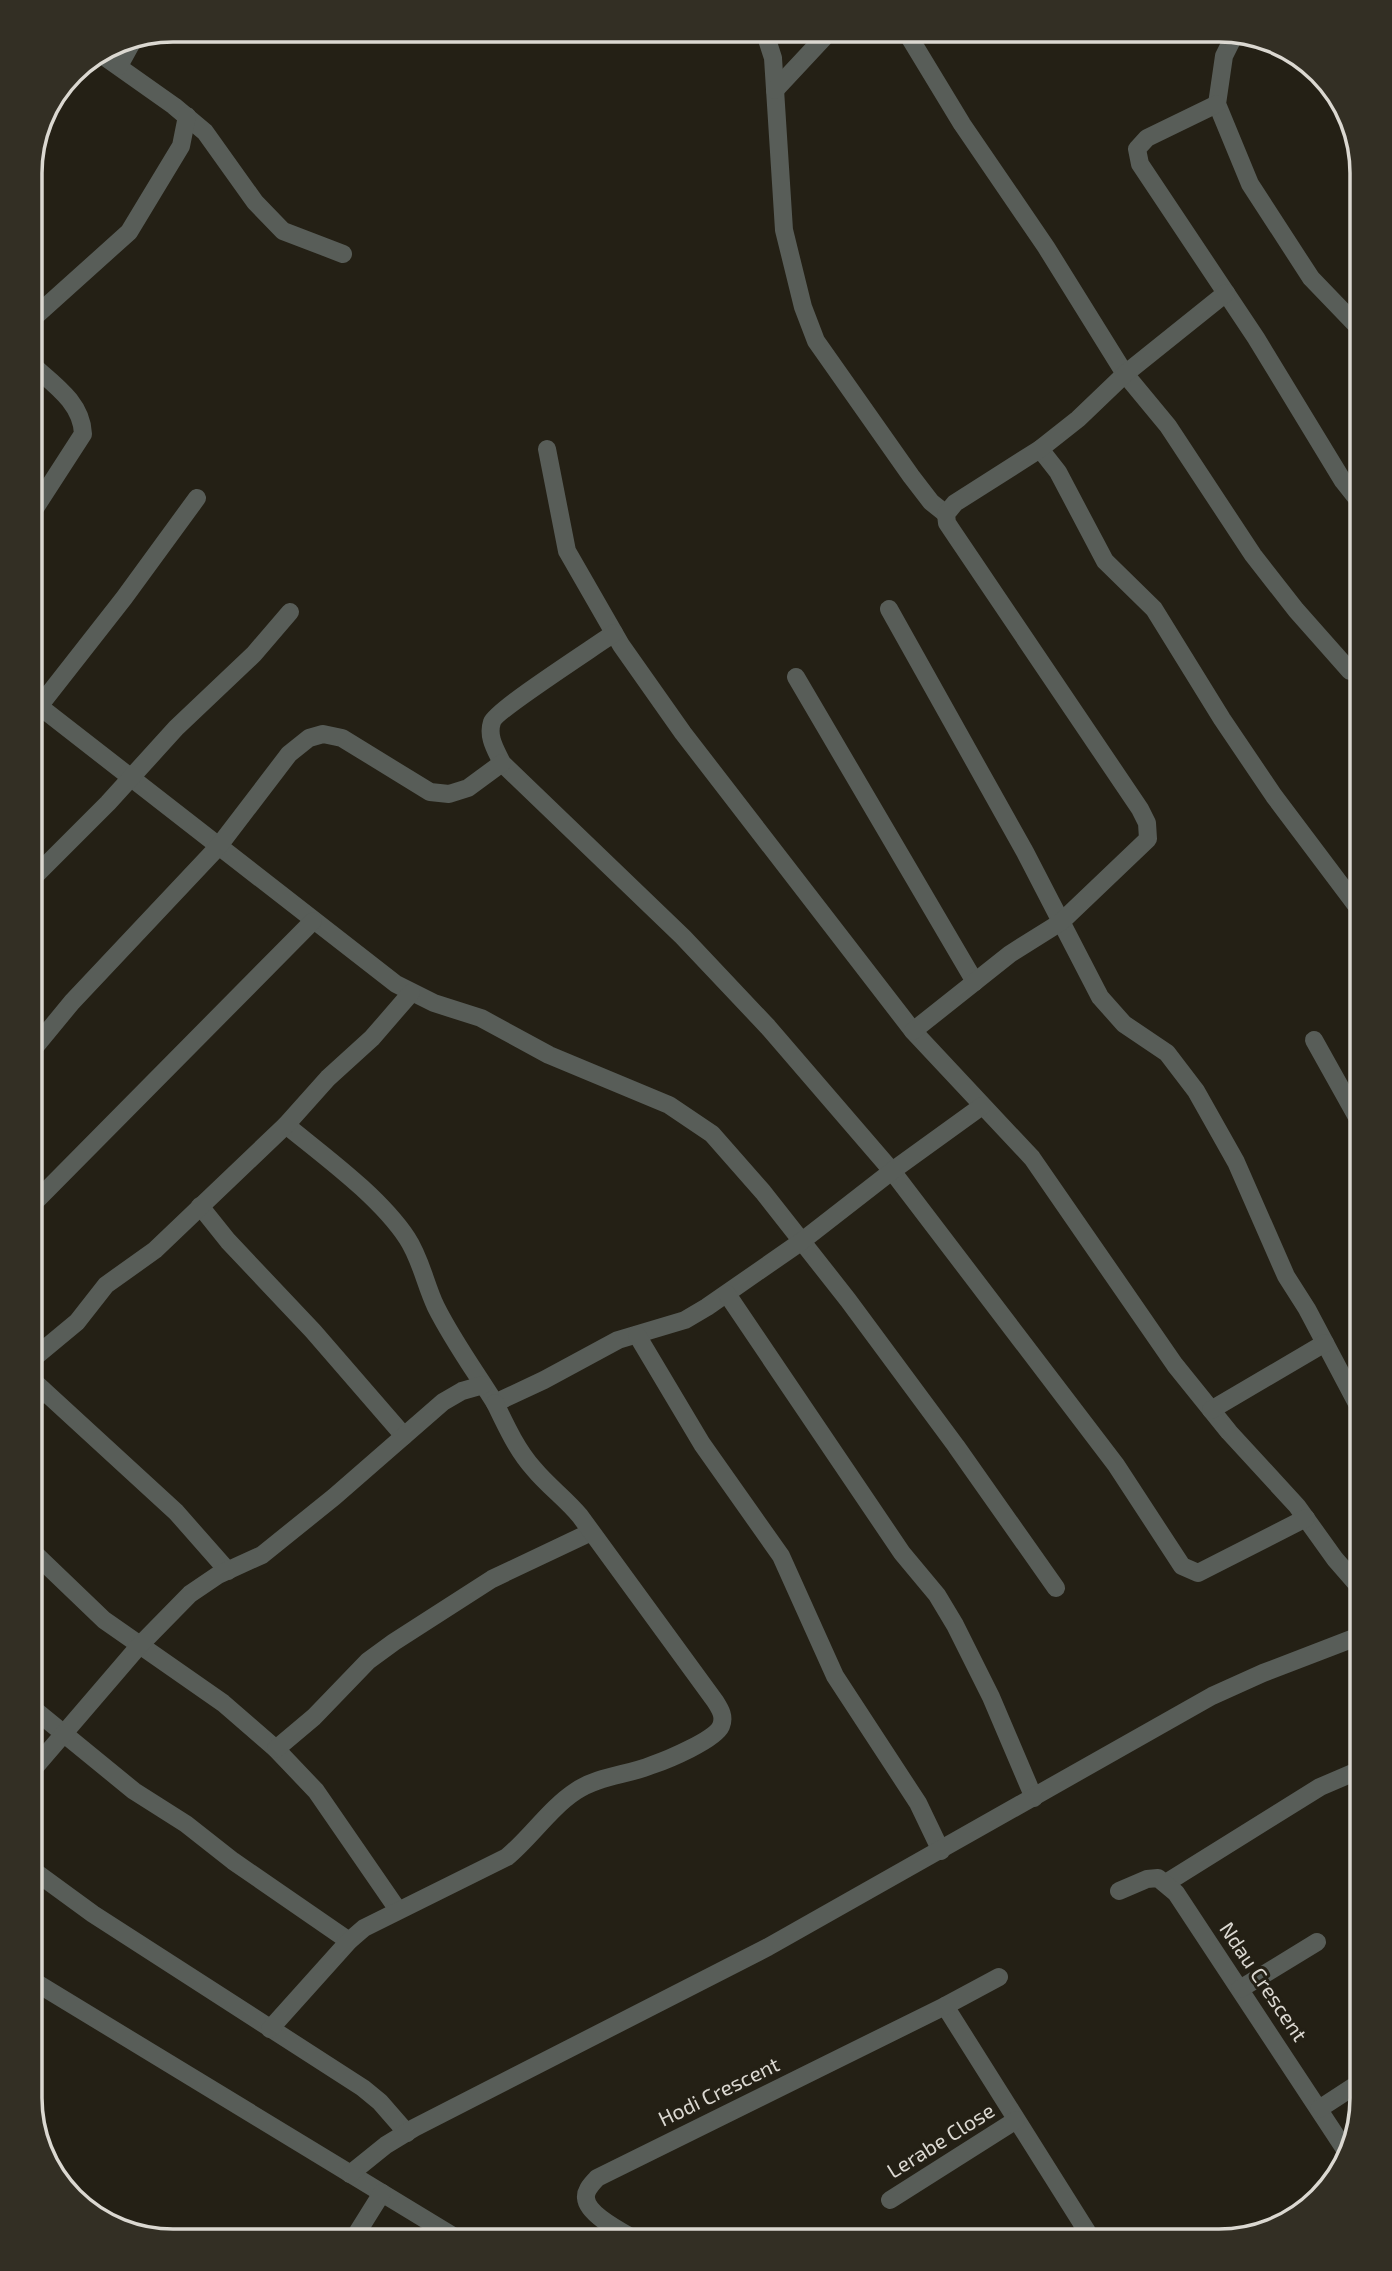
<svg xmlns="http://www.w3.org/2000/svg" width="1392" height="2271" viewBox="0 0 1392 2271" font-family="'Exo 2',sans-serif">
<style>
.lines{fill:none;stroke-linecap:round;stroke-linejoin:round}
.minor{stroke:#585d58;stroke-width:18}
.labels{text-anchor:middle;stroke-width:6;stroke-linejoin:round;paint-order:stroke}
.street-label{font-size:21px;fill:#dbd8d1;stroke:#242015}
.rim{fill:none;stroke:#dbd8d1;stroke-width:3.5}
</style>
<rect width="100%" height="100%" fill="#242015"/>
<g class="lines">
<g class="minor">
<path d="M764,30L773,58L784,230L803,307L816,341L911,476L931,502L946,514"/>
<path d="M905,30L962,124L1046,247L1125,374L1168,426L1253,555L1296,610L1350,671"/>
<path d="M1236,32L1224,56L1217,104L1250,184L1311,278L1362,331"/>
<path d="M99,53L174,106L205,132L255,202L283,231L343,254"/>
<path d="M119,66L135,37"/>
<path d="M775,90L831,30"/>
<path d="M1217,104L1147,138L1137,149L1140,164L1256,338L1343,481L1362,505"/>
<path d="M30,321L129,232L181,146L187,116"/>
<path d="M547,449L567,551L621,645L683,733L913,1031L1032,1158L1175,1365L1229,1432L1297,1506L1335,1559L1362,1590"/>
<path d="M1040,449L1058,472L1105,561L1154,609L1222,719L1274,796L1362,913"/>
<path d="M30,516L83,434C82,402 52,383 30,363"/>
<path d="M889,609L1025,852L1100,997L1124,1024L1167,1053L1196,1091L1236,1162L1286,1276L1307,1309L1362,1413"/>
<path d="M614,633C596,646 496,710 492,722C487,737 496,750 502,763L683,937L768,1027L892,1171L1116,1465L1182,1566L1198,1573L1306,1518"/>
<path d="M796,677L975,982"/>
<path d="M30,699L396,984L434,1003L481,1018L549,1055L669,1105L712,1134L763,1192L848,1300L956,1446L1056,1588"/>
<path d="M30,718L124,598L197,498"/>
<path d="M30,881L108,803L176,728L254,654L290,612"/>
<path d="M913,1031L1010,954L1061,922L1148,839L1147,823L1140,809L953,532L947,523L946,514L955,503L1040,449L1078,419L1125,374L1226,293"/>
<path d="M1314,1040L1362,1126"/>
<path d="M30,1053L72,1002L218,847L289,754L309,738L323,734L342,738L430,792L449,794L468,788L502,763"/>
<path d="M286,1125C325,1157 379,1196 407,1238C421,1259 425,1284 436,1307C453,1341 475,1371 495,1403L544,1380L618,1340L685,1320L707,1307L802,1241L892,1171L982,1106"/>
<path d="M200,1206L228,1241L313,1331L404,1436"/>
<path d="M30,1207L313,921"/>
<path d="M727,1294L902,1553L937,1595L955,1625L991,1697L1034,1798"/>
<path d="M637,1335L702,1444L781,1556L835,1676L918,1803L941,1851"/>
<path d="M30,1361L77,1322L106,1285L155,1250L286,1125L328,1078L372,1038L411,993"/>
<path d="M30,1378L176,1512L228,1571"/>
<path d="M30,1406L43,1390"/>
<path d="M1211,1410L1325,1343"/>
<path d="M30,1549L104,1620L223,1703L276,1749L316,1791L398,1910"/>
<path d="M30,1706L134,1791L186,1824L233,1861L349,1941"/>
<path d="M276,1749L314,1717L368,1661L394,1642L492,1579L591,1532"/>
<path d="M30,1773L139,1646L190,1594L218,1575L262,1555L334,1497L443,1402L462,1391L483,1385"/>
<path d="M30,1868L93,1914L363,2088L380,2102L407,2133"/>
<path d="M1166,1883L1320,1787L1362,1769"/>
<path d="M1119,1891L1147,1879L1158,1878L1176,1893L1346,2151"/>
<path d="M30,1979L461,2241"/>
<path d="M1240,1989L1317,1942"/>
<path d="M945,2006L1093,2241"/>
<path d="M270,2029L349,1941L364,1928L507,1857C531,1837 550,1808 576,1791C598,1776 628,1775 652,1765C667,1760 715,1740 721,1726C725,1716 720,1709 715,1701L580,1516C566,1499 548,1486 534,1469C517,1450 506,1426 495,1403"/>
<path d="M1319,2109L1362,2081"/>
<path d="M350,2174L386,2145L414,2128L768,1947L1212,1696L1263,1673L1362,1635"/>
<path d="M890,2200L1016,2120"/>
<path d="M352,2241L382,2193"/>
<path d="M638,2241C624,2233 587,2215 586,2198C585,2190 592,2184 597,2178L945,2006L999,1977"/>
</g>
</g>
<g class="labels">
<g class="street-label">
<text transform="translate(1263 1982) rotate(56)" y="7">Ndau Crescent</text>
<text transform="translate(719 2092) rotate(-26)" y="7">Hodi Crescent</text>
<text transform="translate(941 2141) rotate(-32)" y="7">Lerabe Close</text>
</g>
</g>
<path d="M0 0H1392V2271H0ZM173 42H1219A131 131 0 0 1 1350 173V2098A131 131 0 0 1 1219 2229H173A131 131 0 0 1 42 2098V173A131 131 0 0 1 173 42Z" fill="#332f24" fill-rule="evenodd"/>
<path class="rim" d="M173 42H1219A131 131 0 0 1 1350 173V2098A131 131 0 0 1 1219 2229H173A131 131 0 0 1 42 2098V173A131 131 0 0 1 173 42Z"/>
</svg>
